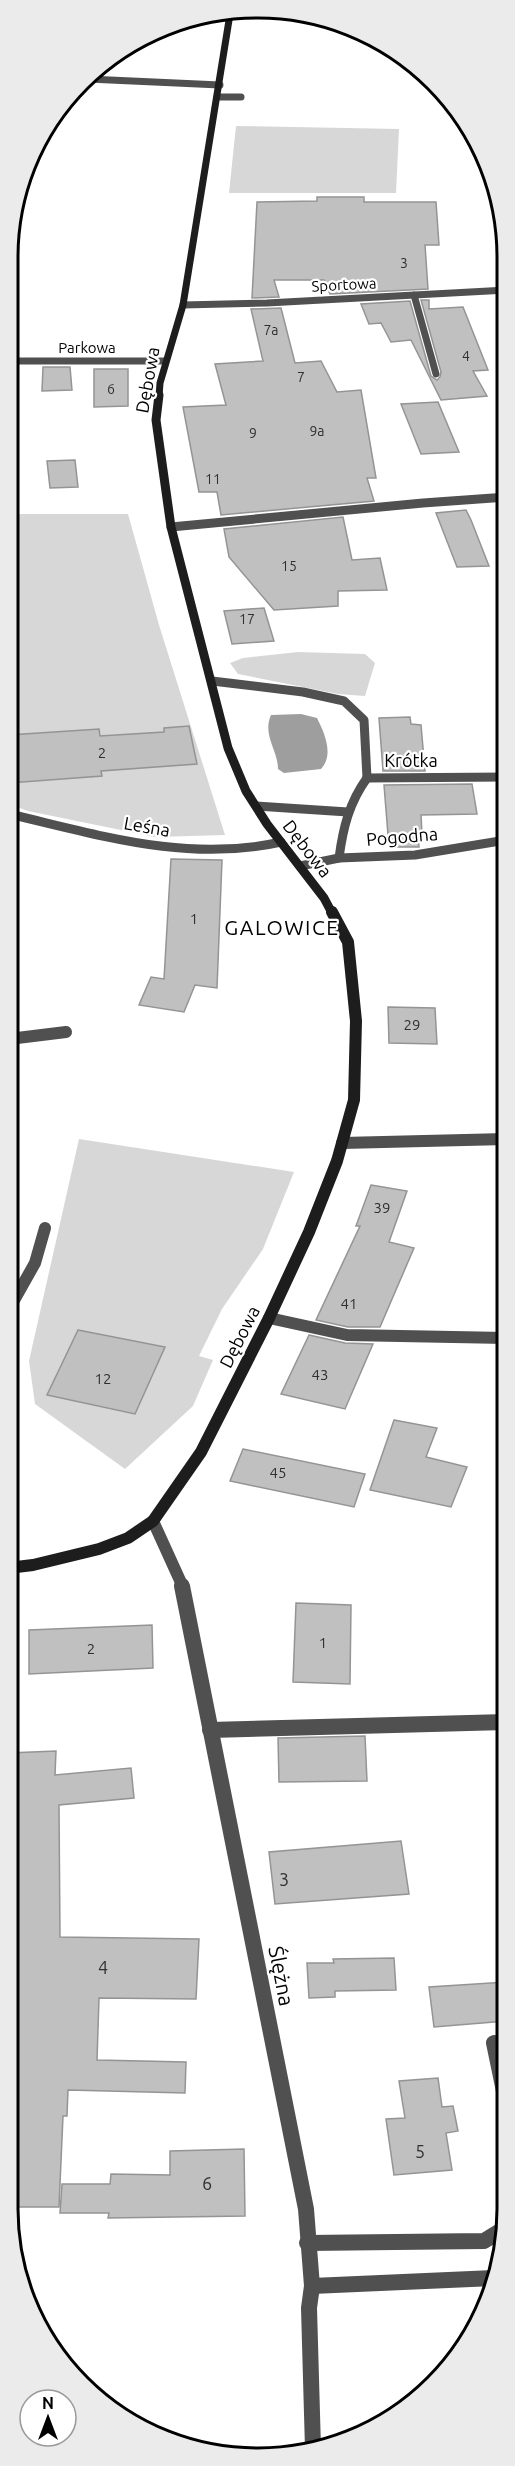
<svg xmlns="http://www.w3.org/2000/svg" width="515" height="2466" viewBox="0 0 515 2466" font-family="Ubuntu,sans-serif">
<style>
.green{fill:#d7d7d7}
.water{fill:#9e9e9e}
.building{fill:#c0c0c0;stroke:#949494;stroke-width:1.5}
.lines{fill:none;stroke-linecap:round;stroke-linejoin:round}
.lane-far3{stroke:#505050;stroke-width:7}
.lane-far2{stroke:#505050;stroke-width:9}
.lane-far1{stroke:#505050;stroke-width:12}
.lane{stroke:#505050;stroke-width:16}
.street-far3{stroke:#505050;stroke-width:7}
.street-far2{stroke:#505050;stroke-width:9}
.street-far1{stroke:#505050;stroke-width:12}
.street{stroke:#505050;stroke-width:16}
.secondary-far2{stroke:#1d1d1d;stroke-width:7}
.secondary-far1{stroke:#1d1d1d;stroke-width:9}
.secondary{stroke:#1d1d1d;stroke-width:12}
.labels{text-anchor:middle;stroke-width:4.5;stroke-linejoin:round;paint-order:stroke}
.far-number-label{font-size:14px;fill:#303030}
.far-street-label{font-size:15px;fill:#000;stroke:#fff}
.number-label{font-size:15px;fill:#303030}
.street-label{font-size:18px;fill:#000;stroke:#fff}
.near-number-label{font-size:18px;fill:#303030}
.quarter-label{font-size:21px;letter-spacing:1.5px;fill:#000;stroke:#fff}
.near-street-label{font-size:21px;fill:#000;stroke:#fff}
.rim{fill:none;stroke:#000;stroke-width:3}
</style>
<rect width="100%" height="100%" fill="#fff"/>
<g class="green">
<path d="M236,126L399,129L396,193H229Z"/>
<path d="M9,514H128L159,625L225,835L155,837L28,811L9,804Z"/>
<path d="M298,652L365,654L375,663L365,696L338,694L238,674L230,663L243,658Z"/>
<path d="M79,1139L294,1172L263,1249L222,1309L199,1356L213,1360L193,1406L125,1469L35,1404L29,1361Z"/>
</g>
<path class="water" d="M301,714L317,718C325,734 334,755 321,769L284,773L278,769C278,750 262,735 271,715Z"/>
<g class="building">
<path d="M317,197H364V202H436L439,245H425L428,289L330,294L324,280H274L279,297L252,298L257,202L317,201Z"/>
<path d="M421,300H429V309L463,307L488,370L473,371L487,396L441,400L411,340L391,342L381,323L369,324L361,304L410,301L431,376L437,380L440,377L441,372Z"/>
<path d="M281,308L295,363L321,361L337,392L361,390L376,478H367L374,501L221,515L217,492H199L183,407L226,405L215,364L263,361L251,309Z"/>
<path d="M43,367H70L72,390L42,391Z"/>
<path d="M94,369H128V406L94,407Z"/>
<path d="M438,402L459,452L421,454L401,404Z"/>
<path d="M75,460L78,487L50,488L47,461Z"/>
<path d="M466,510L471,520L489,566L457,567L436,513Z"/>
<path d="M343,517L352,560L380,558L387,590L338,591V606L274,610L229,557L224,529Z"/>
<path d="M264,608L274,641L232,644L224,611Z"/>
<path d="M410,717L411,724L421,725L425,771H383L379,718Z"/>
<path d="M189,726L197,764L101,771L102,776L9,783V735L99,729L100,736L164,732V728Z"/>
<path d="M472,784L477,814L421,815L422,834H418L419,847H389L384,785Z"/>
<path d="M171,859L222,860L217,988L195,985L184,1012L139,1005L151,977L164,979Z"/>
<path d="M388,1007L435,1008L437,1044L389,1043Z"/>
<path d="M371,1185L407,1191L389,1242L414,1248L380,1327H348L316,1320L360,1226H356Z"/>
<path d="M78,1330L165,1347L135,1414L47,1395Z"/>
<path d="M309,1335L345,1343L373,1344L345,1409L281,1394Z"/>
<path d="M394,1420L437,1428L426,1457L467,1467L451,1507L370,1490Z"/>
<path d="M243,1449L365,1474L354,1507L230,1481Z"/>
<path d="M296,1603L351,1605L350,1684L293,1682Z"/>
<path d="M152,1625L153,1668L29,1674V1630Z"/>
<path d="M365,1736L367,1781L279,1782L278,1738Z"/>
<path d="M56,1751L55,1775L131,1768L134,1798L59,1805L60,1937L199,1939L196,1999L99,1998L97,2060L186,2062L185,2093L68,2090L67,2116H63L59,2207H8V1753Z"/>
<path d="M401,1841L409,1894L275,1904L269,1852Z"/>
<path d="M394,1958L396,1990L335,1991V1997L309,1998L307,1963H334L333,1959Z"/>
<path d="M506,1982V2021L434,2027L429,1987Z"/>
<path d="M438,2078L442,2107L453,2106L458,2131L446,2133L452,2170L394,2175L386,2119L405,2118L399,2081Z"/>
<path d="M244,2149L245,2216L108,2218L109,2213H60L62,2184H110L111,2174L170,2175V2151Z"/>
</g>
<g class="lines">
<g class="lane-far3">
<path d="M88,79L220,85"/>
<path d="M217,97H241"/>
<path d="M414,295L436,374"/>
</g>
<g class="lane-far2">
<path d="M171,527L423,503L507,497"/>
<path d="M212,681L303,692L344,701L364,720L367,778L507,777"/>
<path d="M256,806L348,812"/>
<path d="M9,814C100,835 187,863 281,842"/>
</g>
<g class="lane-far1">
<path d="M9,1039L66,1032"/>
<path d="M342,1143L506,1139"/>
<path d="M8,1311L35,1263L45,1228"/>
<path d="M269,1318L347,1335L506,1338"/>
</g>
<g class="lane">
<path d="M210,1730L506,1722"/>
<path d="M494,2043L506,2101"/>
<path d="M307,2243L484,2241L505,2228"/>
<path d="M312,2286L494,2278"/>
</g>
<g class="street-far3">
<path d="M183,305L267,303L507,290"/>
<path d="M9,361H165"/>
</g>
<g class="street-far2">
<path d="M339,858C343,828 349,803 367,778"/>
<path d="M300,866L339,858L415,855L506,840"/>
</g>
<path class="street-far1" d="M153,1521L183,1587"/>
<path class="street" d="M182,1586L306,2209L312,2286L309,2308L313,2449"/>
<path class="secondary-far2" d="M159,397L160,383L183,305L230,14"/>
<path class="secondary-far1" d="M159,395L156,420L171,527L228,748L246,791L267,824L324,898L332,913"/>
<path class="secondary" d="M8,1568L33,1565L99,1549L128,1538L153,1521L201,1452L269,1318L309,1232L337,1161L354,1100L356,1021L348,942L332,912"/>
</g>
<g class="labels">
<g class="far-number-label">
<text x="404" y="268">3</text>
<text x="271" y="335">7a</text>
<text x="466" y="361">4</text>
<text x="301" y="382">7</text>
<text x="111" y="394">6</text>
<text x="317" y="436">9a</text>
<text x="253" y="438">9</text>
<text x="213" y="484">11</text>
<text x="289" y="571">15</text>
<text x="247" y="624">17</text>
</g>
<g class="far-street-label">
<text transform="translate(344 285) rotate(-3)" y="5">Sportowa</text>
<text x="87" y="353">Parkowa</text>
</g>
<g class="number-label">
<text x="102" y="758">2</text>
<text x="194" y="924">1</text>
<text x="412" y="1030">29</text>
<text x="382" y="1213">39</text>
<text x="349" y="1309">41</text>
<text x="320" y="1380">43</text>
<text x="103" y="1384">12</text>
<text x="278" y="1478">45</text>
<text x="323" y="1648">1</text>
<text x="91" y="1654">2</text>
</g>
<g class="street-label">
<text transform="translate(148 380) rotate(-80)" y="6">Dębowa</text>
<text x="411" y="767">Krótka</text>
<text transform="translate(147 827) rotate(10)" y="6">Leśna</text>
<text transform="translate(402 837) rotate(-5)" y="6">Pogodna</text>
<text transform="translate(307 849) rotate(52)" y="6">Dębowa</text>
<text transform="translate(240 1337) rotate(-63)" y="6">Dębowa</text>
</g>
<g class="near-number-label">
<text x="284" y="1886">3</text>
<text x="103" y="1974">4</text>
<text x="420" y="2158">5</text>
<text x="207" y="2190">6</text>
</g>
<g class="quarter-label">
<text x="282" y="935">GALOWICE</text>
</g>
<g class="near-street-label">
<text transform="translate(281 1976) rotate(79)" y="7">Ślężna</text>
</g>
</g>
<path d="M0 0H515V2466H0ZM257 18H258A239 239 0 0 1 497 257V2209A239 239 0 0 1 258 2448H257A239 239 0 0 1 18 2209V257A239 239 0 0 1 257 18Z" fill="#ebebeb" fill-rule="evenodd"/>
<path class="rim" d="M257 18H258A239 239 0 0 1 497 257V2209A239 239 0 0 1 258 2448H257A239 239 0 0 1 18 2209V257A239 239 0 0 1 257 18Z"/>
<g transform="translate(48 2418)"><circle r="28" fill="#ffffff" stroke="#999999" stroke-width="1.5"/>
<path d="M0-4.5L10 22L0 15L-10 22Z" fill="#000000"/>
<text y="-9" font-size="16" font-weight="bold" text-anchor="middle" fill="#000000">N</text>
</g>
</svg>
